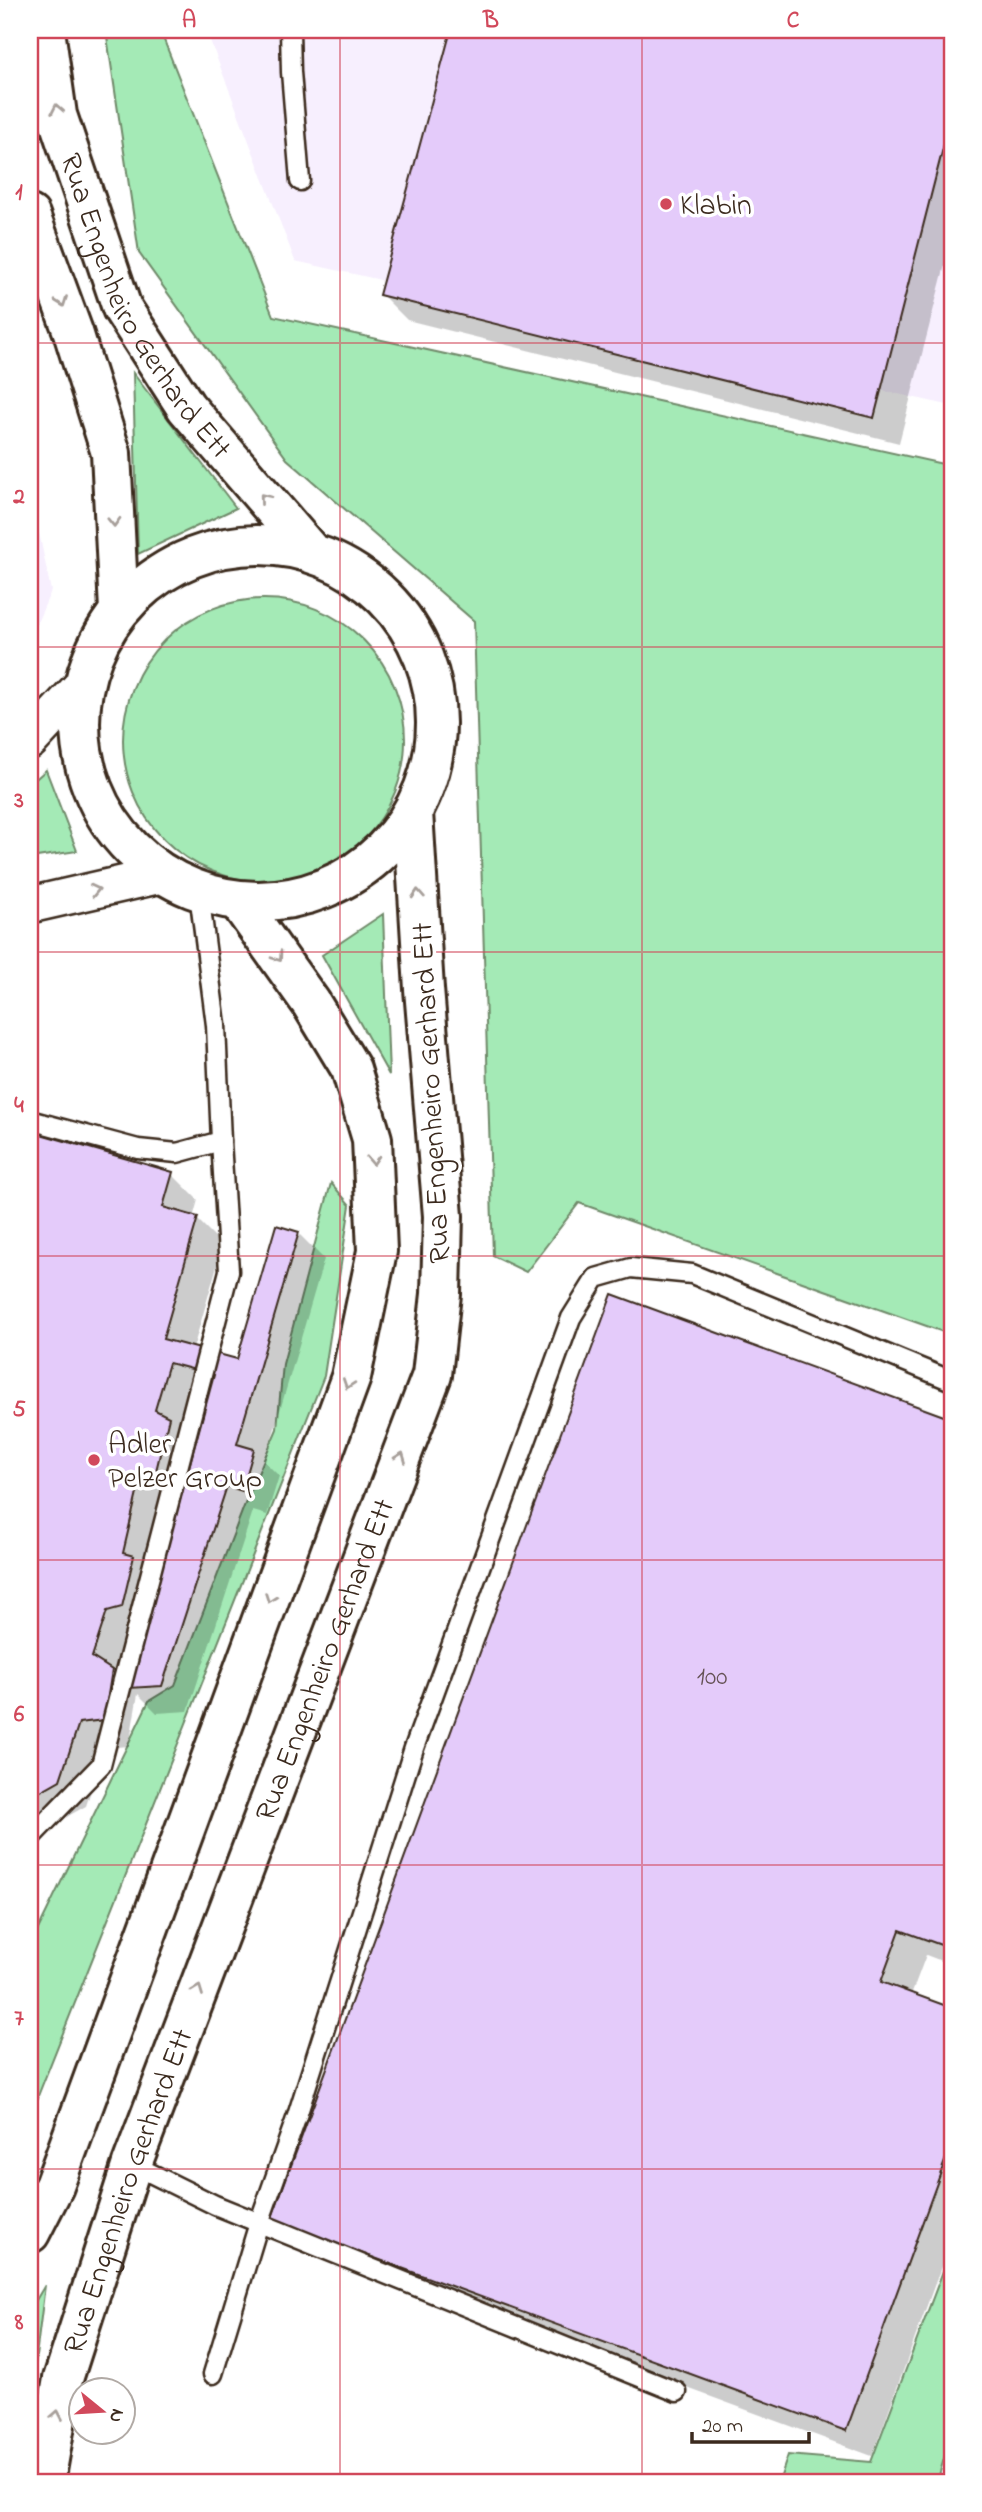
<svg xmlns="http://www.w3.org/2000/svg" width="982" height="2512" viewBox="0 0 982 2512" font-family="'Indie Flower',sans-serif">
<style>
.built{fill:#f7effe}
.green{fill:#a4eab6;stroke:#708a6a;stroke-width:2}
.shadow{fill:#0003;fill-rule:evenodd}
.building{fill:#e4cbfa;stroke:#3b2a1e;stroke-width:2}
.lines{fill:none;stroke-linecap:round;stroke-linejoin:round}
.service-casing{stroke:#3b2a1e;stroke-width:23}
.minor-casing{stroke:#3b2a1e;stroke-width:40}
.secondary-casing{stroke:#3b2a1e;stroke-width:44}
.service{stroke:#fff;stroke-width:18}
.minor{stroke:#fff;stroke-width:35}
.secondary{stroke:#fff;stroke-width:38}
.oneway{stroke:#a79f9a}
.grid{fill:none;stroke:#d1495b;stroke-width:2;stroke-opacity:0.55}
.poi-dot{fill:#d1495b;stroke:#fff;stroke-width:2.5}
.labels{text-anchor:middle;stroke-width:7;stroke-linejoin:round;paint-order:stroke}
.number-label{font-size:26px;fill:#655255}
.poi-label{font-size:30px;fill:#3b2a1e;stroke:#fff;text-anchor:start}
.street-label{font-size:30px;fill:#3b2a1e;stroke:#fff}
.neatline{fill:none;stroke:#d1495b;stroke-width:2.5}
.grid-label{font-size:23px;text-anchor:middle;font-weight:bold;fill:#d1495b}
</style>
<rect width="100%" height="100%" fill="#fff"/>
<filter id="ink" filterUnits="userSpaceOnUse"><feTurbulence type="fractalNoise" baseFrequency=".0143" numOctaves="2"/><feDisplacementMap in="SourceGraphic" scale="14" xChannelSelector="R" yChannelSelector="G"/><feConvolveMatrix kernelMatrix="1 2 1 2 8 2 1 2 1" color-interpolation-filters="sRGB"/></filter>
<g filter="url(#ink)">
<g class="built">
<path d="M206,30H952V406L295,261Z"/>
<path d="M30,488L51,591L30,639Z"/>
</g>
<g class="green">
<path d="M106,30H160L273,316L952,466V1335L579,1203L526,1272L493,1256L474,621L287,459L139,253Z"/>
<path d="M133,373L236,508L138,554Z"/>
<circle cx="264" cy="740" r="141"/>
<path d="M46,770L77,851L30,858V784Z"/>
<path d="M383,914L389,1075L322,955Z"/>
<path d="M331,1183L350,1205L324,1376L30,2116V1946L149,1701L175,1685L245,1504L277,1429L283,1364Z"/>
<path d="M952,2247V2432L937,2482H779L788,2455L871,2462Z"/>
<path d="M45,2285L30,2404V2310Z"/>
</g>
<g class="shadow">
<path d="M453,30H952V238L899,443L407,320L381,294Z"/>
<path d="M30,1133L172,1174L198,1200L193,1218L197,1219L223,1245L193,1349L238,1362L298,1233L324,1259L265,1462L279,1476L267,1515L253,1511L188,1711L157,1713L138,1694L129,1746L105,1748L86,1806L36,1834L30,1832ZM194,1388L211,1393L196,1448L182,1433ZM168,1497L182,1500L159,1583L150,1574ZM146,1633L130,1690L119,1679Z"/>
<path d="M613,1296L952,1421V1965L926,1955L911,1995L952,2010V2237L872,2456L299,2245Z"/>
</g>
<g class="building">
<path d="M451,30H952V113L874,418L379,295Z"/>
<path d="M30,1131L173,1172L163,1207L198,1217L163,1339L237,1359L276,1225L299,1232L237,1444L254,1449L242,1491L227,1486L162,1686L129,1688L214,1375L169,1363L155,1410L169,1417L155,1475L142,1472L123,1553L134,1556L122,1607L107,1611L92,1657L112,1670L104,1720L79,1723L60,1780L30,1797Z"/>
<path d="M612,1294L952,1419V1949L900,1930L881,1982L952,2008V2142L846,2431L271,2220Z"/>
</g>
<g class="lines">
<defs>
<g id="service">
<path d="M290,30L291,72L300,181"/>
<path d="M30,1120L138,1149L177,1153L221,1141L216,1025L199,893"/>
<path d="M30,1838L101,1765L229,1271L221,1141"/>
<path d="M132,2164L215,2205L677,2392"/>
<path d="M213,2374L259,2223L297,2116L414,1748L571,1318L596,1278L631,1268L692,1274L952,1381"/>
</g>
<g id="minor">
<path d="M30,741L84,683"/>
<path d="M30,905L161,875"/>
</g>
<g id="secondary">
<path id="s1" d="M45,30L57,115L122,308L186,407L309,550"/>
<path d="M30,215L73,332L111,453L119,610"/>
<circle cx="258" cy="723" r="178"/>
<path d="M30,2233L54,2186L351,1377L377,1251L372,1139L351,1069L311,1003L239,902"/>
<path id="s2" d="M45,2482L63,2379L132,2164L432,1375L441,1294L443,1216L424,989L413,812"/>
</g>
</defs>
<use href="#service" class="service-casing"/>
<use href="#minor" class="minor-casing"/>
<use href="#secondary" class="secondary-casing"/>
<use href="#service" class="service"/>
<use href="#minor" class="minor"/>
<use href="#secondary" class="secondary"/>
</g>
<defs><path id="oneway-chevron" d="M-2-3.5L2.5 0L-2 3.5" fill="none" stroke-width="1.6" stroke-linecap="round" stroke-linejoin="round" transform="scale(1.75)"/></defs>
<g class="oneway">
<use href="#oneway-chevron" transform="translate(57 109) rotate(-101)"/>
<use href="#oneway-chevron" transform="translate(62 302) rotate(70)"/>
<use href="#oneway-chevron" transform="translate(264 498) rotate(-130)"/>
<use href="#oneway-chevron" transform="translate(114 522) rotate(88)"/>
<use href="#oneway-chevron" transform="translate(95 890) rotate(-13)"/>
<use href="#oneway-chevron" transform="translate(418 894) rotate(-94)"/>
<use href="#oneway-chevron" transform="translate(278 957) rotate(54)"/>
<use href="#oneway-chevron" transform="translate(373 1160) rotate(87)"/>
<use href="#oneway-chevron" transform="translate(348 1384) rotate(109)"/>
<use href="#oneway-chevron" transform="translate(401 1457) rotate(-69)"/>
<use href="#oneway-chevron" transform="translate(270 1598) rotate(110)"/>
<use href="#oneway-chevron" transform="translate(198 1990) rotate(-69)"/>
<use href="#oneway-chevron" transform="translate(57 2415) rotate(-80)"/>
</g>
</g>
<path class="grid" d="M340,30V2482M642,30V2482M30,343H952M30,647H952M30,952H952M30,1256H952M30,1560H952M30,1865H952M30,2169H952"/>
<g class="poi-dot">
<circle cx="666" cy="204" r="7"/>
<circle cx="94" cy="1460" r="7"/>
</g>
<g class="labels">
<g class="number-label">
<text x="712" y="1684">100</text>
</g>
<g class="poi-label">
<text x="680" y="214">Klabin</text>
<text x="108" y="1453">Adler<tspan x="108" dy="34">Pelzer Group</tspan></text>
</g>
<g class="street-label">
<text dy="10" stroke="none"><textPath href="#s1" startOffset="298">Rua Engenheiro Gerhard Ett</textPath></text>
<text transform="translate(430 1093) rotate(-93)" y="10">Rua Engenheiro Gerhard Ett</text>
<text dy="10" stroke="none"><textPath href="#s2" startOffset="870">Rua Engenheiro Gerhard Ett</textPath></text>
<text dy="10" stroke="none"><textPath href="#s2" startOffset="303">Rua Engenheiro Gerhard Ett</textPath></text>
</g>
</g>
<rect width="982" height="2512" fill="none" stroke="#fff" stroke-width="77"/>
<g transform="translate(102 2411) rotate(108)"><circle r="33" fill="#ffffff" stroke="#b1aaa5" stroke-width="2"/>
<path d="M0-5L12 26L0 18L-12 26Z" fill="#d1495b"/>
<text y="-10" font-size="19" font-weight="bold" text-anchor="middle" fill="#3b2a1e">N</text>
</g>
<path d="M692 2432v10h117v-10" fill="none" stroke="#3b2a1e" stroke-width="3.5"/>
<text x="702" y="2432" font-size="21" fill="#3b2a1e" stroke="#ffffff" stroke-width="5" paint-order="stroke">20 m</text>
<rect x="38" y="38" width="906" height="2436" class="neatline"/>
<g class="grid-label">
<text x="189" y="27">A</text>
<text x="491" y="27">B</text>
<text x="793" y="27">C</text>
<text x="19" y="199">1</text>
<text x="19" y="503">2</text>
<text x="19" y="807">3</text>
<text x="19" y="1112">4</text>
<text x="19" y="1416">5</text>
<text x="19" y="1721">6</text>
<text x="19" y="2025">7</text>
<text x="19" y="2329">8</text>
</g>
</svg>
